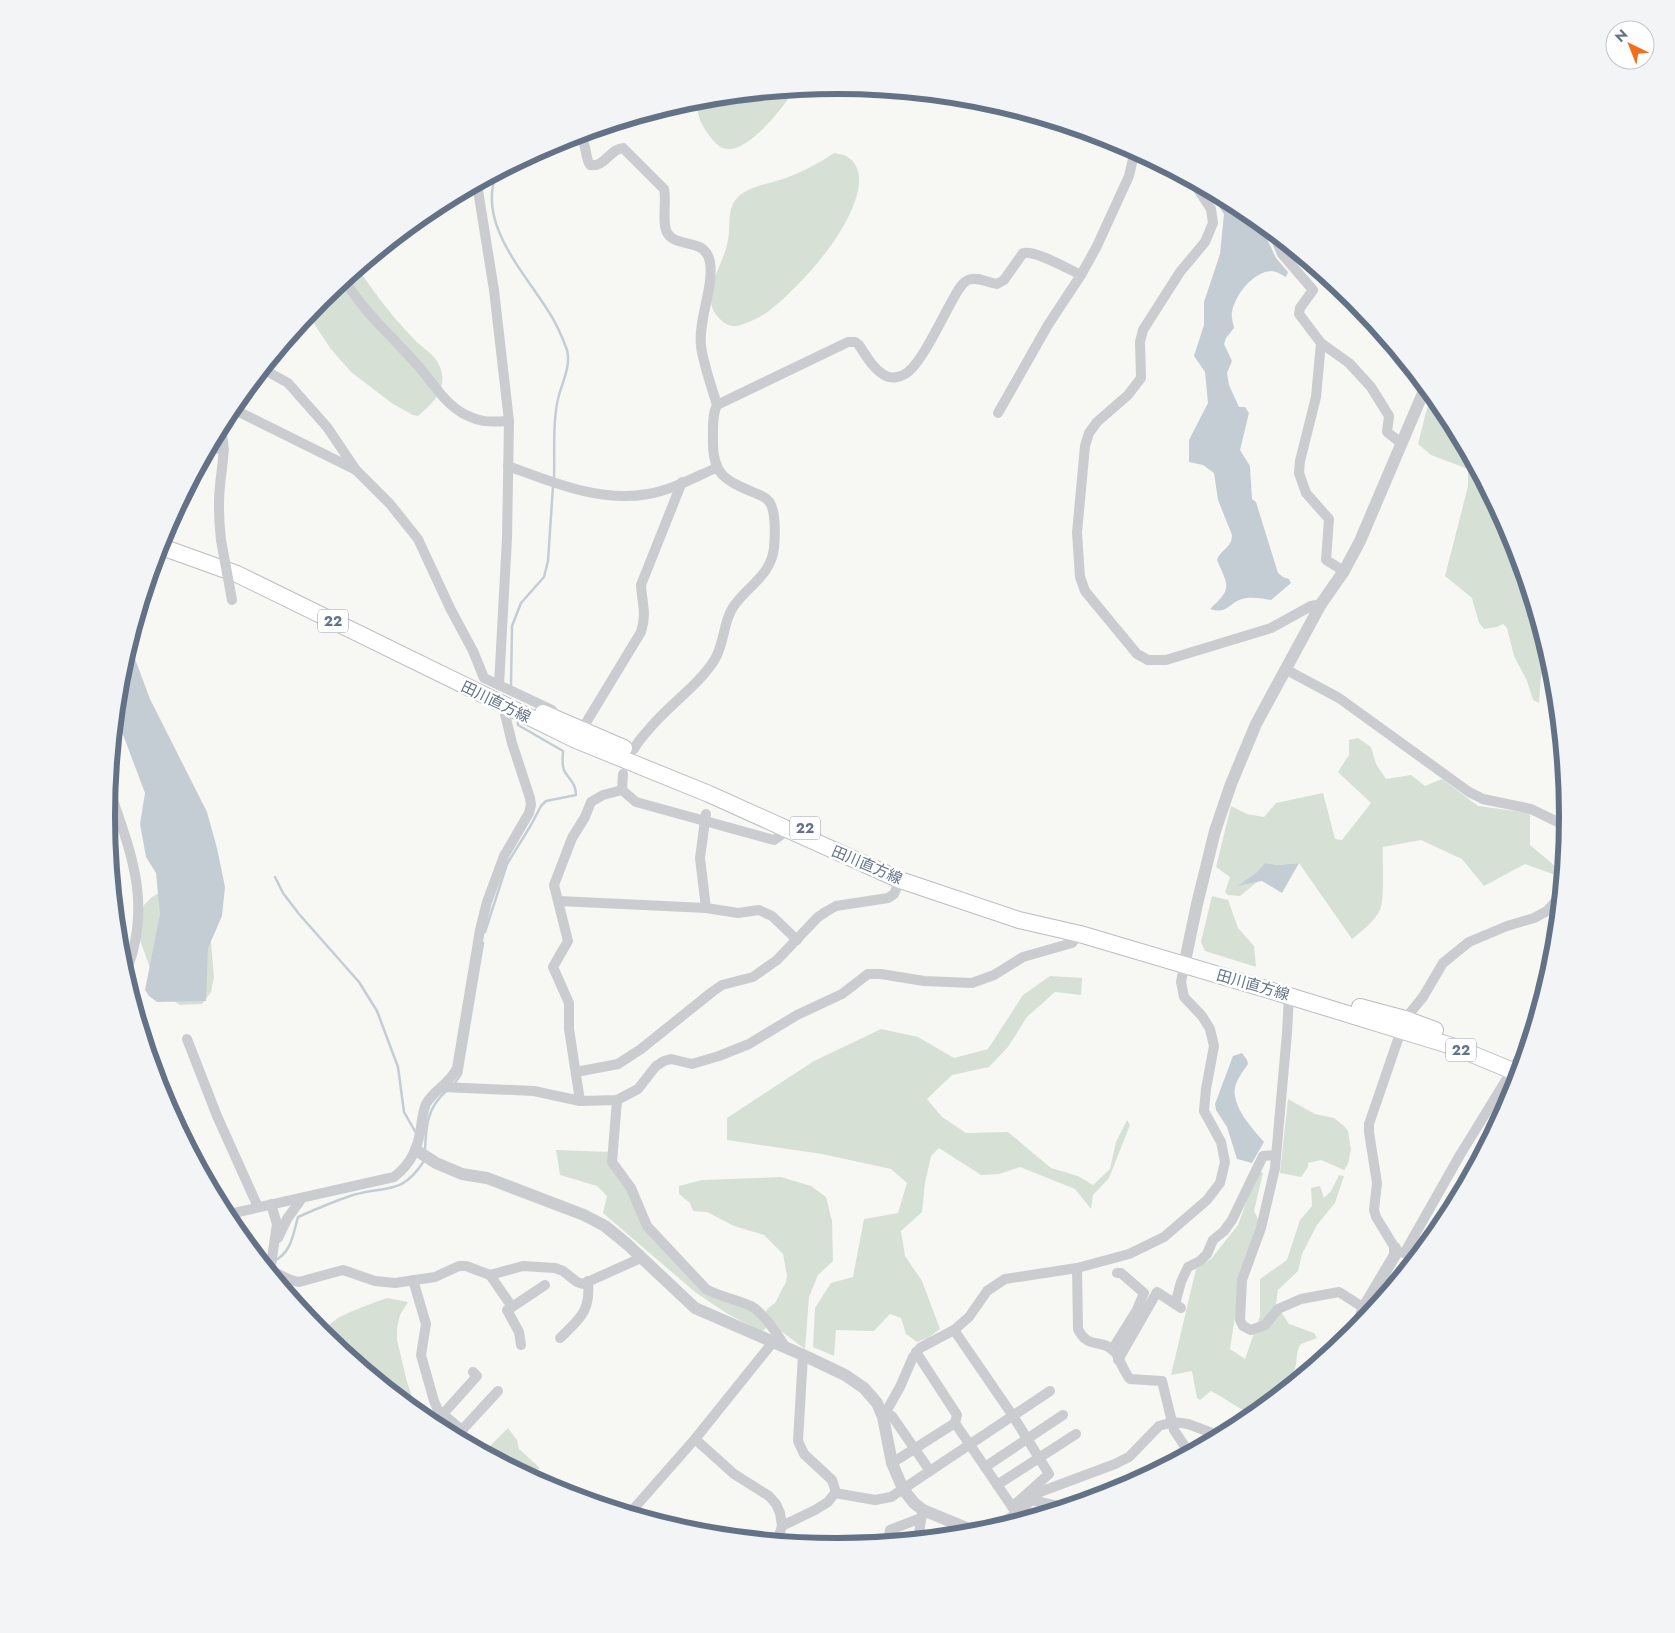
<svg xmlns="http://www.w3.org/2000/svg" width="1675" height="1633" viewBox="0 0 1675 1633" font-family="Jost,'Noto Sans JP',sans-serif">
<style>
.green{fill:#d7e0d5}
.water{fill:#c5cdd4}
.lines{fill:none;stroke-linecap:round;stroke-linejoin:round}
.stream{stroke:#c5cdd4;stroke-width:2.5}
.primary-casing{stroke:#babdc2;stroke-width:18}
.minor{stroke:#caccd0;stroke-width:10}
.tertiary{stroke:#caccd0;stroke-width:12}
.primary{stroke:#fff;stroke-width:16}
.minor-bridge{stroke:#caccd0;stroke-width:10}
.labels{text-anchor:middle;stroke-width:5;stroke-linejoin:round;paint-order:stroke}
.shield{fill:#fff;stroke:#929cac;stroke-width:1}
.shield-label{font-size:14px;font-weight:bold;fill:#647288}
.street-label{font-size:15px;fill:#647288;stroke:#fff}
.rim{fill:none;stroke:#647288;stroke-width:6}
</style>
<rect width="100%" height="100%" fill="#f7f8f4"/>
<g class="green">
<path d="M795,89C784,106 746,157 723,148C717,146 712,139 709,135C700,124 696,113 698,99Z"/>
<path d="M834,153C838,154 843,154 846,156C880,175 839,237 823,256C808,275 789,295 770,310C763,316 745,325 736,326C730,327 726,324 722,321C695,299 724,266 728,240C731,225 726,209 738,197C750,186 768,184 783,179C801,173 819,163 834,153Z"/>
<path d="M358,269C374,292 391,315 411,336C417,344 427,349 434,357C438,362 441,368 442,374C445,392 431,405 418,416L413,415L393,404L351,372L330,348L308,314L320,299Z"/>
<path d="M1431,393L1439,402L1438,413L1454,426L1464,445L1461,450L1474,462L1513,537L1548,652L1541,677L1539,703L1533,700L1527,681L1514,656L1507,628L1503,624L1497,627L1484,629L1479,623L1472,598L1445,576L1468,486V469L1431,455L1418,444Z"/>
<path d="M1358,738L1371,747L1376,764L1386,779L1411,775L1425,786L1442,779L1478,806L1530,813V845L1561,871L1558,876L1525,864L1484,886L1462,859L1421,840L1383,847C1382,861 1385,898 1380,910C1374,922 1362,931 1352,939L1299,863L1278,865L1265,863L1257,872L1238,885L1257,882L1240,896L1228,895L1225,892L1230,877L1216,867L1231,806L1247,814L1264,817L1276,803L1323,793L1335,839L1342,840L1371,803L1338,772L1349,755V740Z"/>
<path d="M170,886L203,913L211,943L214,977L211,992L202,1004L180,1005L174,1001L151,971L139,937V915L144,905L152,897Z"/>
<path d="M1212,896L1228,900L1238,928L1254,946L1256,967L1205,951L1201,942Z"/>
<path d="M1050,976L1082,978L1081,995L1055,992L1027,1017L1008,1047L989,1067L952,1075L927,1099L942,1117L966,1133L1008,1132L1051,1168L1078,1176L1093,1185L1110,1169L1116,1142L1127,1120L1130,1125L1109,1178L1093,1195L1091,1209L1075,1189L1020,1167L999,1174L981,1175L939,1148L931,1156L925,1183L922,1212L901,1231L905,1256L922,1281L940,1329L928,1338L917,1342L906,1334L901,1318L890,1314L874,1331L836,1330L834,1356L813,1347L815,1308L831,1283L853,1277L864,1219L898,1213L907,1183L891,1169L822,1154L727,1140V1118L814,1061L881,1029L918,1037L954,1058L988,1049L1023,995Z"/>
<path d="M1288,1099L1315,1114L1334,1118L1344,1126L1348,1131L1351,1150L1348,1164L1344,1170L1321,1160L1308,1163V1167L1301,1177L1280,1173Z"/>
<path d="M556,1150L610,1152L630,1193L644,1229L705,1291L749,1308L767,1327L762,1332L726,1313L695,1292L603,1213L607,1196L597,1186L560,1175Z"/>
<path d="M1258,1171L1263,1173L1254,1211L1259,1221L1243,1265L1230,1349L1245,1359L1260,1316V1279L1287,1260L1300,1220L1312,1206L1311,1188L1320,1186L1324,1198L1331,1191L1339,1175L1344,1176L1335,1203L1317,1225L1302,1254L1298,1271L1278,1290L1276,1304L1289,1324L1314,1333L1317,1338L1301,1344C1295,1352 1298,1362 1294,1371C1287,1392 1270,1403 1254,1416C1239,1409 1226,1399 1211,1391L1200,1400L1197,1398L1192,1371L1171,1375L1196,1269L1211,1259L1238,1225Z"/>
<path d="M781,1177L811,1186L826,1197L832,1221L833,1261L818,1275L809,1297L805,1349L770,1323L765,1316L767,1309L775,1303L786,1282L787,1275L783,1254L764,1235L734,1226L707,1212L693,1211L690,1203L679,1194V1186L702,1180Z"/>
<path d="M387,1298L408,1302L400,1315L397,1328V1340L407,1382L418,1414L317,1330C326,1328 331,1323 338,1318C353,1310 370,1304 387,1298Z"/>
<path d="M508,1428L517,1440L519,1449L540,1468L526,1475L483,1453Z"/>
</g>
<g class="water">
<path d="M1207,189L1244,208L1258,220L1276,258L1288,272L1286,277C1282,275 1276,271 1271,271C1253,272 1235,295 1232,312C1231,317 1233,322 1234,328L1226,338L1224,344L1232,361L1227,373L1229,385L1239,407H1245L1249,413L1240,450L1250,466L1252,499L1256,502L1278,573L1283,577L1289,579L1291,583L1271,600C1260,598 1249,596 1239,600C1227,606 1226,614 1210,609C1233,588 1228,586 1217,560C1221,549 1232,548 1232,535L1218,500L1214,473L1203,465L1189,462V440L1208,403L1205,372L1194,356L1204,325V302L1220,254L1224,214Z"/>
<path d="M129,643L150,699L207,812L217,848L225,887L222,916L208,948L206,1001L157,1002L149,996L145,990L160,914L156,873L146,857L140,824L145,793L116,716L120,674Z"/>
<path d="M1265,863L1278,865L1299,863L1282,893L1262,881L1237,886L1257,872Z"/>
<path d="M1242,1053L1247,1060L1248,1064C1244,1070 1236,1080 1235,1088C1232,1107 1252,1128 1264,1142L1252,1163L1237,1159L1227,1127L1216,1110L1215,1104L1233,1056Z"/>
</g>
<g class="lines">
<g class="stream">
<path d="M497,173C476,221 523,271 547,309C555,321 562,336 567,350C571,365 563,381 559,395C552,421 555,451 554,478"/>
<path d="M1453,423L1458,445L1471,457"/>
<path d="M511,687L512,626L521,603L544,577L548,561L553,486"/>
<path d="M275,877L283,893L299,914L359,982L377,1011L398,1067L404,1112L416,1133"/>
<path d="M485,932L507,864L531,825L541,806L546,801L576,795C576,784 570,780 565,772C561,766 563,757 563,751L518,725L517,717"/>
<path d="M455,1083L461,1074L483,943"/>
<path d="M425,1150C426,1125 427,1108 447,1090"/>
<path d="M1418,1249H1424"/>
<path d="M274,1261C292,1252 293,1234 298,1217C316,1209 335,1201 353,1195C388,1185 401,1196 424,1161"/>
</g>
<defs>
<g id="primary">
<path d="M159,546L237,574L576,740L709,794L900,880L1019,920L1080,934L1289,996L1455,1047L1520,1074"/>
<path d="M543,713L624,748"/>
<path d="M1360,1007L1405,1019L1435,1030"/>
</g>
</defs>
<use href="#primary" class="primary-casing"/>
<g class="minor">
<path d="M578,135C588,144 584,155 590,165C604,168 610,149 623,148L664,189C667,201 661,225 668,234C679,249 705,237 710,262C714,287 698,320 701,346C703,363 712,388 717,405C712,415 713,428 713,439C712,474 724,480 755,493C760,495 767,497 770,503C776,512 775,537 774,548C771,574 751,584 736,603C723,619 725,642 715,659C700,684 669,705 650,728C644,735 638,741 634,749"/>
<path d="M1192,180L1211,209L1213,223L1205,242L1180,272L1143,330L1140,342L1141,378L1128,395L1097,422L1089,433L1085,446L1077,533L1080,577L1085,591L1137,654L1148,660H1166L1271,628L1311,606L1321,604"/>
<path d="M477,184L494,290L509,421L507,538L499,685"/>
<path d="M1273,232L1282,254L1313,290L1300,308L1299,314L1321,343L1349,363L1371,387L1389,416L1387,432L1401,443"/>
<path d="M344,279C364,313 394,338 419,367C434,384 444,403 464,414C482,423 489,422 509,421"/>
<path d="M1321,343L1316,397L1300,461L1299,473L1306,493L1329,519L1326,560L1344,571"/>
<path d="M263,369L288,383L327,427L356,470L390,504L418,539L450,608L473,651L484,678L552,710"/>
<path d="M717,405L848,342H855L859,345C866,356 874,370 886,376C892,379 902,377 908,372C923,360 941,320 952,301C956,294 961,283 968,280C977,276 988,283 997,284L1004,280L1023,253C1036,250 1068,269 1081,275"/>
<path d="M231,408L356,470"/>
<path d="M1444,408C1443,413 1446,416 1451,419"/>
<path d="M998,413L1048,325L1081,275L1097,246L1129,176L1135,150"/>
<path d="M219,429C228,442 221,470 220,486C218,504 219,522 221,540"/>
<path d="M210,447L224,450"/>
<path d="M508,466C552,482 600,503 648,494C672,490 695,477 716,468"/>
<path d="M1285,669L1339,698L1469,792L1483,799L1531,809L1568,827"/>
<path d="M584,726L641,632C647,614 642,603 641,585L682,482"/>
<path d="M109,789C132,855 153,906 125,975"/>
<path d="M622,790L636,802L774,840L788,830"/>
<path d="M704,828L700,858L706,908"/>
<path d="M559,901L706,908L738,913L759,910L772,916L797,940"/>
<path d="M1289,996L1287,1033L1275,1168L1261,1228L1242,1280L1240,1320L1243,1326L1251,1330L1265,1325L1278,1309L1301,1299L1339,1292L1372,1313"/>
<path d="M187,1039L217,1116L258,1207"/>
<path d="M576,1072L618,1064L641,1049L712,992L722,985L753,977L777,960L818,917L827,911L836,906L888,898L894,894L900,880"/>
<path d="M442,1087L534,1091L580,1101L617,1100L638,1089L656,1066L664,1061L671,1059L692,1064L719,1056L749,1044L797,1015L842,994L868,974H881L924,981L972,983L994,975L1023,957L1072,943L1080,934"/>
<path d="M617,1100L612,1162L631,1188L647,1226L706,1289C720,1297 736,1299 751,1306C764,1313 778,1335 786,1348"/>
<path d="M580,1101L569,1029V1003L553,967L568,941L554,885L572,838L585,817L591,802L603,795L622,790L623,774"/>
<path d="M225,1215L394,1177C411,1164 418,1148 421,1127C422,1119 423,1111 426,1104C434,1089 450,1084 457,1068L480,930L487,902L504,856L529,813L531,805L530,798L512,743L503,706"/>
<path d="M278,1238L287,1219L302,1198"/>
<path d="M1395,1248L1376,1217L1374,1210L1377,1183L1369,1132V1124L1405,1019L1423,997L1443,963L1469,942L1507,926L1534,918L1547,911L1561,895"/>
<path d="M1398,1252L1420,1255"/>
<path d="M1405,1252L1460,1155L1530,1041"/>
<path d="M1077,1268L1078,1329C1088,1350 1101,1338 1114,1351C1119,1356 1123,1371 1130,1379L1162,1381L1174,1430L1190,1454"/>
<path d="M271,1271C281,1274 289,1281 299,1282L343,1270L375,1281L395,1283L435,1277L459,1266H466L490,1275L523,1266L555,1268L563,1271L577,1282L583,1284L641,1258"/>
<path d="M270,1272L277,1224L271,1204"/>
<path d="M490,1275L512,1307L545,1285"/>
<path d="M413,1280L426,1324L421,1355L434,1401L438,1410L462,1430L498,1391"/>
<path d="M1175,1304L1181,1282L1188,1267L1200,1261L1207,1254L1213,1240L1224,1231L1232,1220L1263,1156L1276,1155"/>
<path d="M512,1307L507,1310L519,1332L521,1345"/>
<path d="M954,1330L1013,1416L1049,1474L1012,1507"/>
<path d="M560,1338C580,1319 591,1311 588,1281"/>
<path d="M1112,1350L1137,1310L1144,1293L1121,1273H1117"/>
<path d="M916,1352L957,1415L955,1423L1017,1514L1040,1492L1115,1464L1129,1457L1159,1426L1173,1422L1188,1424L1212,1433L1219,1438"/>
<path d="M1118,1360L1157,1292L1181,1308"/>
<path d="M443,1414L477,1376L473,1372"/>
<path d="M892,1416L930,1471"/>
<path d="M883,1417L900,1387L913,1357L920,1348L954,1330L969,1317L987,1291L1005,1279L1077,1268L1129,1254L1164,1237L1207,1200L1220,1183L1225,1162L1221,1142L1204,1111L1206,1089L1214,1046L1210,1029L1202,1016L1184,997L1181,982L1184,966"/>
<path d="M695,1439L734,1474L769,1496L776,1504L780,1513L782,1526"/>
<path d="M892,1463L955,1423"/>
<path d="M985,1467L1063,1415"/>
<path d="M997,1485L1076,1434"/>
<path d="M835,1493L875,1500L891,1497L1050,1391"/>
<path d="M1031,1500L1067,1508"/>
<path d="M629,1514L695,1439L773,1342"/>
<path d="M918,1540L922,1514"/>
<path d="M777,1542L782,1526L815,1510L828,1502L835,1493V1489L832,1480L804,1454L798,1441L803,1355"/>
<path d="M888,1543L890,1530L921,1518"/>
</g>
<g class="tertiary">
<path d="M1184,966L1197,904L1215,831L1231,784L1256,724L1321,604L1344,571L1360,541L1426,386"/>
<path d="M416,1150L436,1163L462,1174L487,1178L584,1215L605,1226L627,1244L695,1308L803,1355L845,1375L864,1388L877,1403L883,1417L892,1463L903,1489L914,1503L923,1510L969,1529L984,1530L1001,1525L1017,1514"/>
<path d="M1355,1333L1364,1307L1395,1255V1248"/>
</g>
<use href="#primary" class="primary"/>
<g class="minor-bridge">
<path d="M221,540L232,600"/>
<path d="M704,828L706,814"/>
</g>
</g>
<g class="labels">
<g class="shield">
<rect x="318" y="609.5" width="30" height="23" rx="4"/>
<rect x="790" y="816.5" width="30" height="23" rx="4"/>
<rect x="1446" y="1038.5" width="30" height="23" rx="4"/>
</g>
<g class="shield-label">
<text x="333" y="626">22</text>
<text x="805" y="833">22</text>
<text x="1461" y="1055">22</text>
</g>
<g class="street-label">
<text transform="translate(496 702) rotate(26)" y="5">田川直方線</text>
<text transform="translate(867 865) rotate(23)" y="5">田川直方線</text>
<text transform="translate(1253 985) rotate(16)" y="5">田川直方線</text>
</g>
</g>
<path d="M0 0H1675V1633H0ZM115 816a722 722 0 1 1 1444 0a722 722 0 1 1-1444 0Z" fill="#f3f4f5" fill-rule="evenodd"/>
<path class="rim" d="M115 816a722 722 0 1 1 1444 0a722 722 0 1 1-1444 0Z"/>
<g transform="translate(1630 45) rotate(317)"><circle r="24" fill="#ffffff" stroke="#c1c7cf"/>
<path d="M0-4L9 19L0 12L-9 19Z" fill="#f46d18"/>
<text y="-8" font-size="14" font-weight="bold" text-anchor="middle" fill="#647288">N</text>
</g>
</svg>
